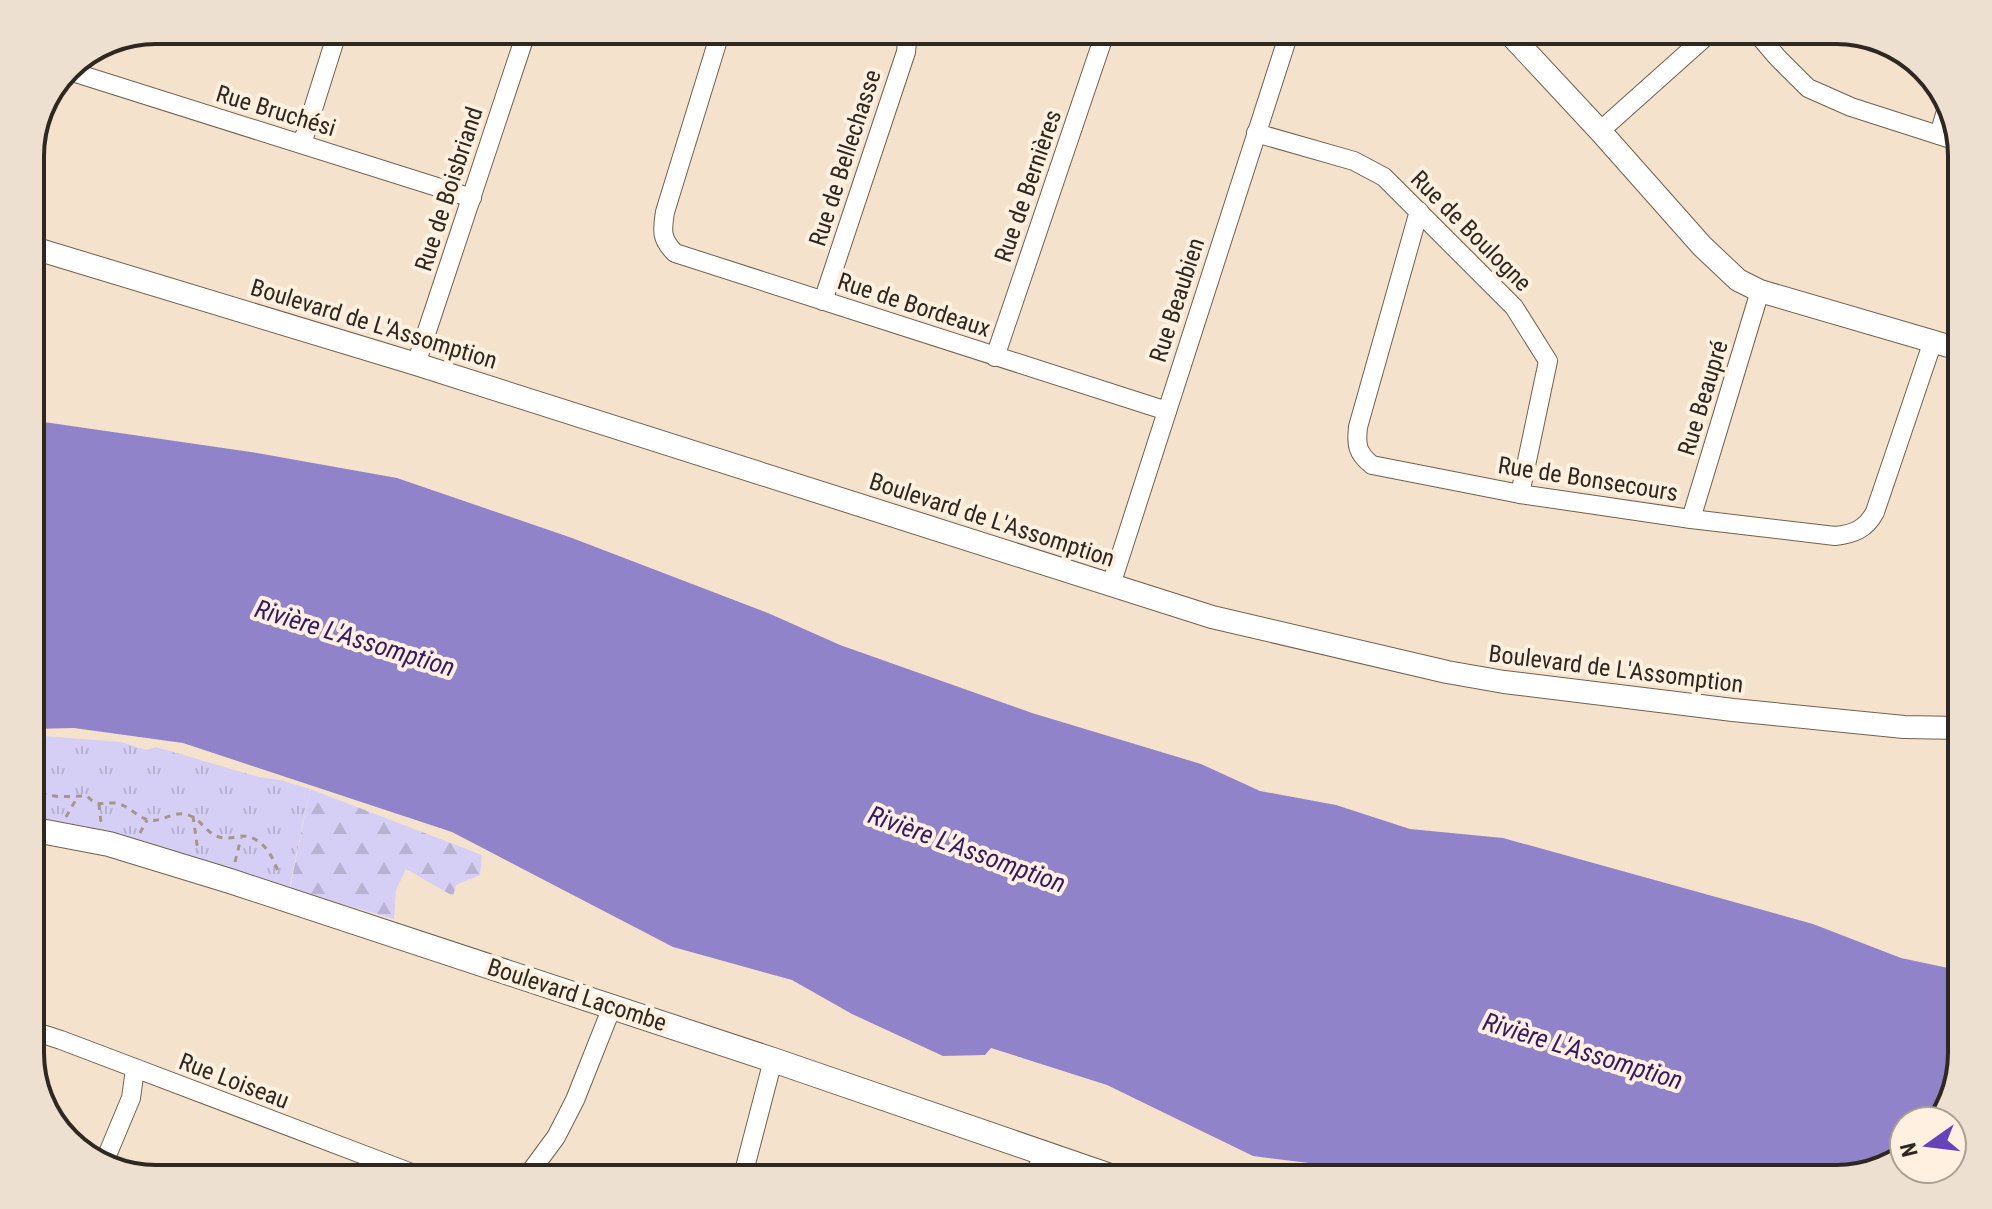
<svg xmlns="http://www.w3.org/2000/svg" width="1992" height="1209" viewBox="0 0 1992 1209" font-family="'Roboto Condensed',sans-serif">
<style>
.forest{fill:url(#forest-firs)}
.park{fill:url(#park-tufts)}
.water{fill:#9183c9}
.lines{fill:none;stroke-linecap:round;stroke-linejoin:round}
.minor-casing{stroke:#70614e;stroke-width:20}
.tertiary-casing{stroke:#70614e;stroke-width:24}
.secondary-casing{stroke:#70614e;stroke-width:26}
.path{stroke:#a49787;stroke-width:3;stroke-dasharray:6 6;stroke-linecap:butt}
.minor{stroke:#fff;stroke-width:18}
.tertiary{stroke:#fff;stroke-width:22}
.secondary{stroke:#fff;stroke-width:24}
.labels{text-anchor:middle;stroke-width:8;stroke-linejoin:round;paint-order:stroke}
.street-label{font-size:24px;fill:#2e2820;stroke:#fff0df}
.water-label{font-size:26px;font-style:italic;fill:#34186a;stroke:#fff0df}
.rim{fill:none;stroke:#2e2820;stroke-width:4}
</style>
<defs>
<pattern id="forest-firs" width="22" height="20" patternUnits="userSpaceOnUse" patternTransform="scale(2)"><rect width="22" height="20" fill="#d5cff5"/><path d="M5 1l3.5 6h-7zM16 11l3.5 6h-7z" fill="#b7b2d2"/></pattern>
<pattern id="park-tufts" width="24" height="20" patternUnits="userSpaceOnUse" patternTransform="scale(2)"><rect width="24" height="20" fill="#d5cff5"/><path d="M3 7l-1-3M5 7V3M7 7l1-3M15 17l-1-3M17 17v-4M19 17l1-3" fill="none" stroke="#b7b2d2"/></pattern>
</defs>
<rect width="100%" height="100%" fill="#f4e2cd"/>
<path class="forest" d="M310,789L482,855L480,875L456,885L453,896L406,869L396,890L394,919L290,889Z"/>
<path class="park" d="M30,735L121,742L146,750L156,747L259,777L280,780L310,789L287,900L30,829Z"/>
<path class="water" d="M30,420L257,453L397,478L572,538L768,613L840,645L1032,713L1201,764L1260,791L1336,805L1410,829L1503,838L1813,924L1901,958L1962,971V1053L1945,1116L1940,1121H1904V1157L1899,1162L1836,1179H1371L1309,1163L1253,1156L1107,1085L991,1048L985,1055L943,1056L852,1014L792,980L673,947L452,832L183,743L74,728L30,729Z"/>
<g class="lines">
<defs>
<g id="minor">
<path d="M721,30L665,212C662,231 661,239 675,253L1167,411"/>
<path d="M1754,30L1777,57L1808,88L1851,107L1960,142"/>
<path d="M66,70L472,198"/>
<path d="M1600,131L1713,30"/>
<path d="M1256,133L1354,161L1384,177L1514,307L1548,361L1520,494"/>
<path d="M1939,135L1948,104"/>
<path d="M302,144L338,30"/>
<path d="M1419,211L1358,427C1356,445 1357,453 1372,465L1520,494L1691,519L1835,536C1854,534 1866,529 1875,512L1933,341"/>
<path d="M823,301L906,52L907,42L901,30"/>
<path d="M995,357L1106,30"/>
<path d="M416,364L527,30"/>
<path d="M1691,519L1760,291"/>
<path d="M1111,585L1290,30"/>
<path d="M30,1030L61,1040L409,1172L420,1179"/>
<path d="M103,1165L131,1098L135,1069"/>
<path d="M525,1179L556,1137L575,1100L612,1007"/>
<path d="M742,1179L773,1060"/>
<path d="M1032,1179L1044,1154"/>
</g>
<g id="tertiary">
<path d="M1506,30L1600,131L1702,246L1738,280L1760,291L1962,350"/>
<path d="M30,247L416,364L1212,617L1447,672L1504,682L1733,710L1904,727L1962,728"/>
</g>
<path id="secondary" d="M30,829L109,844L230,881L773,1060L1119,1179"/>
</defs>
<use href="#minor" class="minor-casing"/>
<use href="#tertiary" class="tertiary-casing"/>
<use href="#secondary" class="secondary-casing"/>
<g class="path">
<path d="M30,787C47,800 67,796 87,796C98,808 102,802 115,803C127,804 137,817 148,820C160,823 172,812 184,814C200,816 205,833 219,837C227,840 236,836 244,836C264,838 274,858 279,875"/>
<path d="M99,804L101,823"/>
<path d="M193,816L198,852"/>
<path d="M66,817L78,796"/>
<path d="M140,833L147,820"/>
<path d="M235,862L241,838"/>
</g>
<use href="#minor" class="minor"/>
<use href="#tertiary" class="tertiary"/>
<use href="#secondary" class="secondary"/>
</g>
<g class="labels">
<g class="street-label">
<text transform="translate(276 111) rotate(17)" y="8">Rue Bruchési</text>
<text transform="translate(845 158) rotate(-72)" y="8">Rue de Bellechasse</text>
<text transform="translate(1028 186) rotate(-71)" y="8">Rue de Bernières</text>
<text transform="translate(449 189) rotate(-72)" y="8">Rue de Boisbriand</text>
<text transform="translate(1471 231) rotate(45)" y="8">Rue de Boulogne</text>
<text transform="translate(1177 300) rotate(-72)" y="8">Rue Beaubien</text>
<text transform="translate(914 305) rotate(18)" y="8">Rue de Bordeaux</text>
<text transform="translate(374 324) rotate(17)" y="8">Boulevard de L'Assomption</text>
<text transform="translate(1703 398) rotate(-73)" y="8">Rue Beaupré</text>
<text transform="translate(1588 479) rotate(9)" y="8">Rue de Bonsecours</text>
<text transform="translate(992 520) rotate(18)" y="8">Boulevard de L'Assomption</text>
<text transform="translate(1616 669) rotate(7)" y="8">Boulevard de L'Assomption</text>
<text transform="translate(577 995) rotate(18)" y="8">Boulevard Lacombe</text>
<text transform="translate(234 1081) rotate(21)" y="8">Rue Loiseau</text>
</g>
<g class="water-label">
<text transform="translate(355 638) rotate(17)" y="9">Rivière L'Assomption</text>
<text transform="translate(967 849) rotate(20)" y="9">Rivière L'Assomption</text>
<text transform="translate(1583 1051) rotate(17)" y="9">Rivière L'Assomption</text>
</g>
</g>
<path d="M0 0H1992V1209H0ZM156 44H1836A112 112 0 0 1 1948 156V1053A112 112 0 0 1 1836 1165H156A112 112 0 0 1 44 1053V156A112 112 0 0 1 156 44Z" fill="#eee0d0" fill-rule="evenodd"/>
<path class="rim" d="M156 44H1836A112 112 0 0 1 1948 156V1053A112 112 0 0 1 1836 1165H156A112 112 0 0 1 44 1053V156A112 112 0 0 1 156 44Z"/>
<g transform="translate(1928 1145) rotate(256)"><circle r="38" fill="#fff0df" stroke="#aba093" stroke-width="2"/>
<path d="M0-6L14 30L0 20L-14 30Z" fill="#6643bb"/>
<text y="-12" font-size="22" font-weight="bold" text-anchor="middle" fill="#2e2820">N</text>
</g>
</svg>
